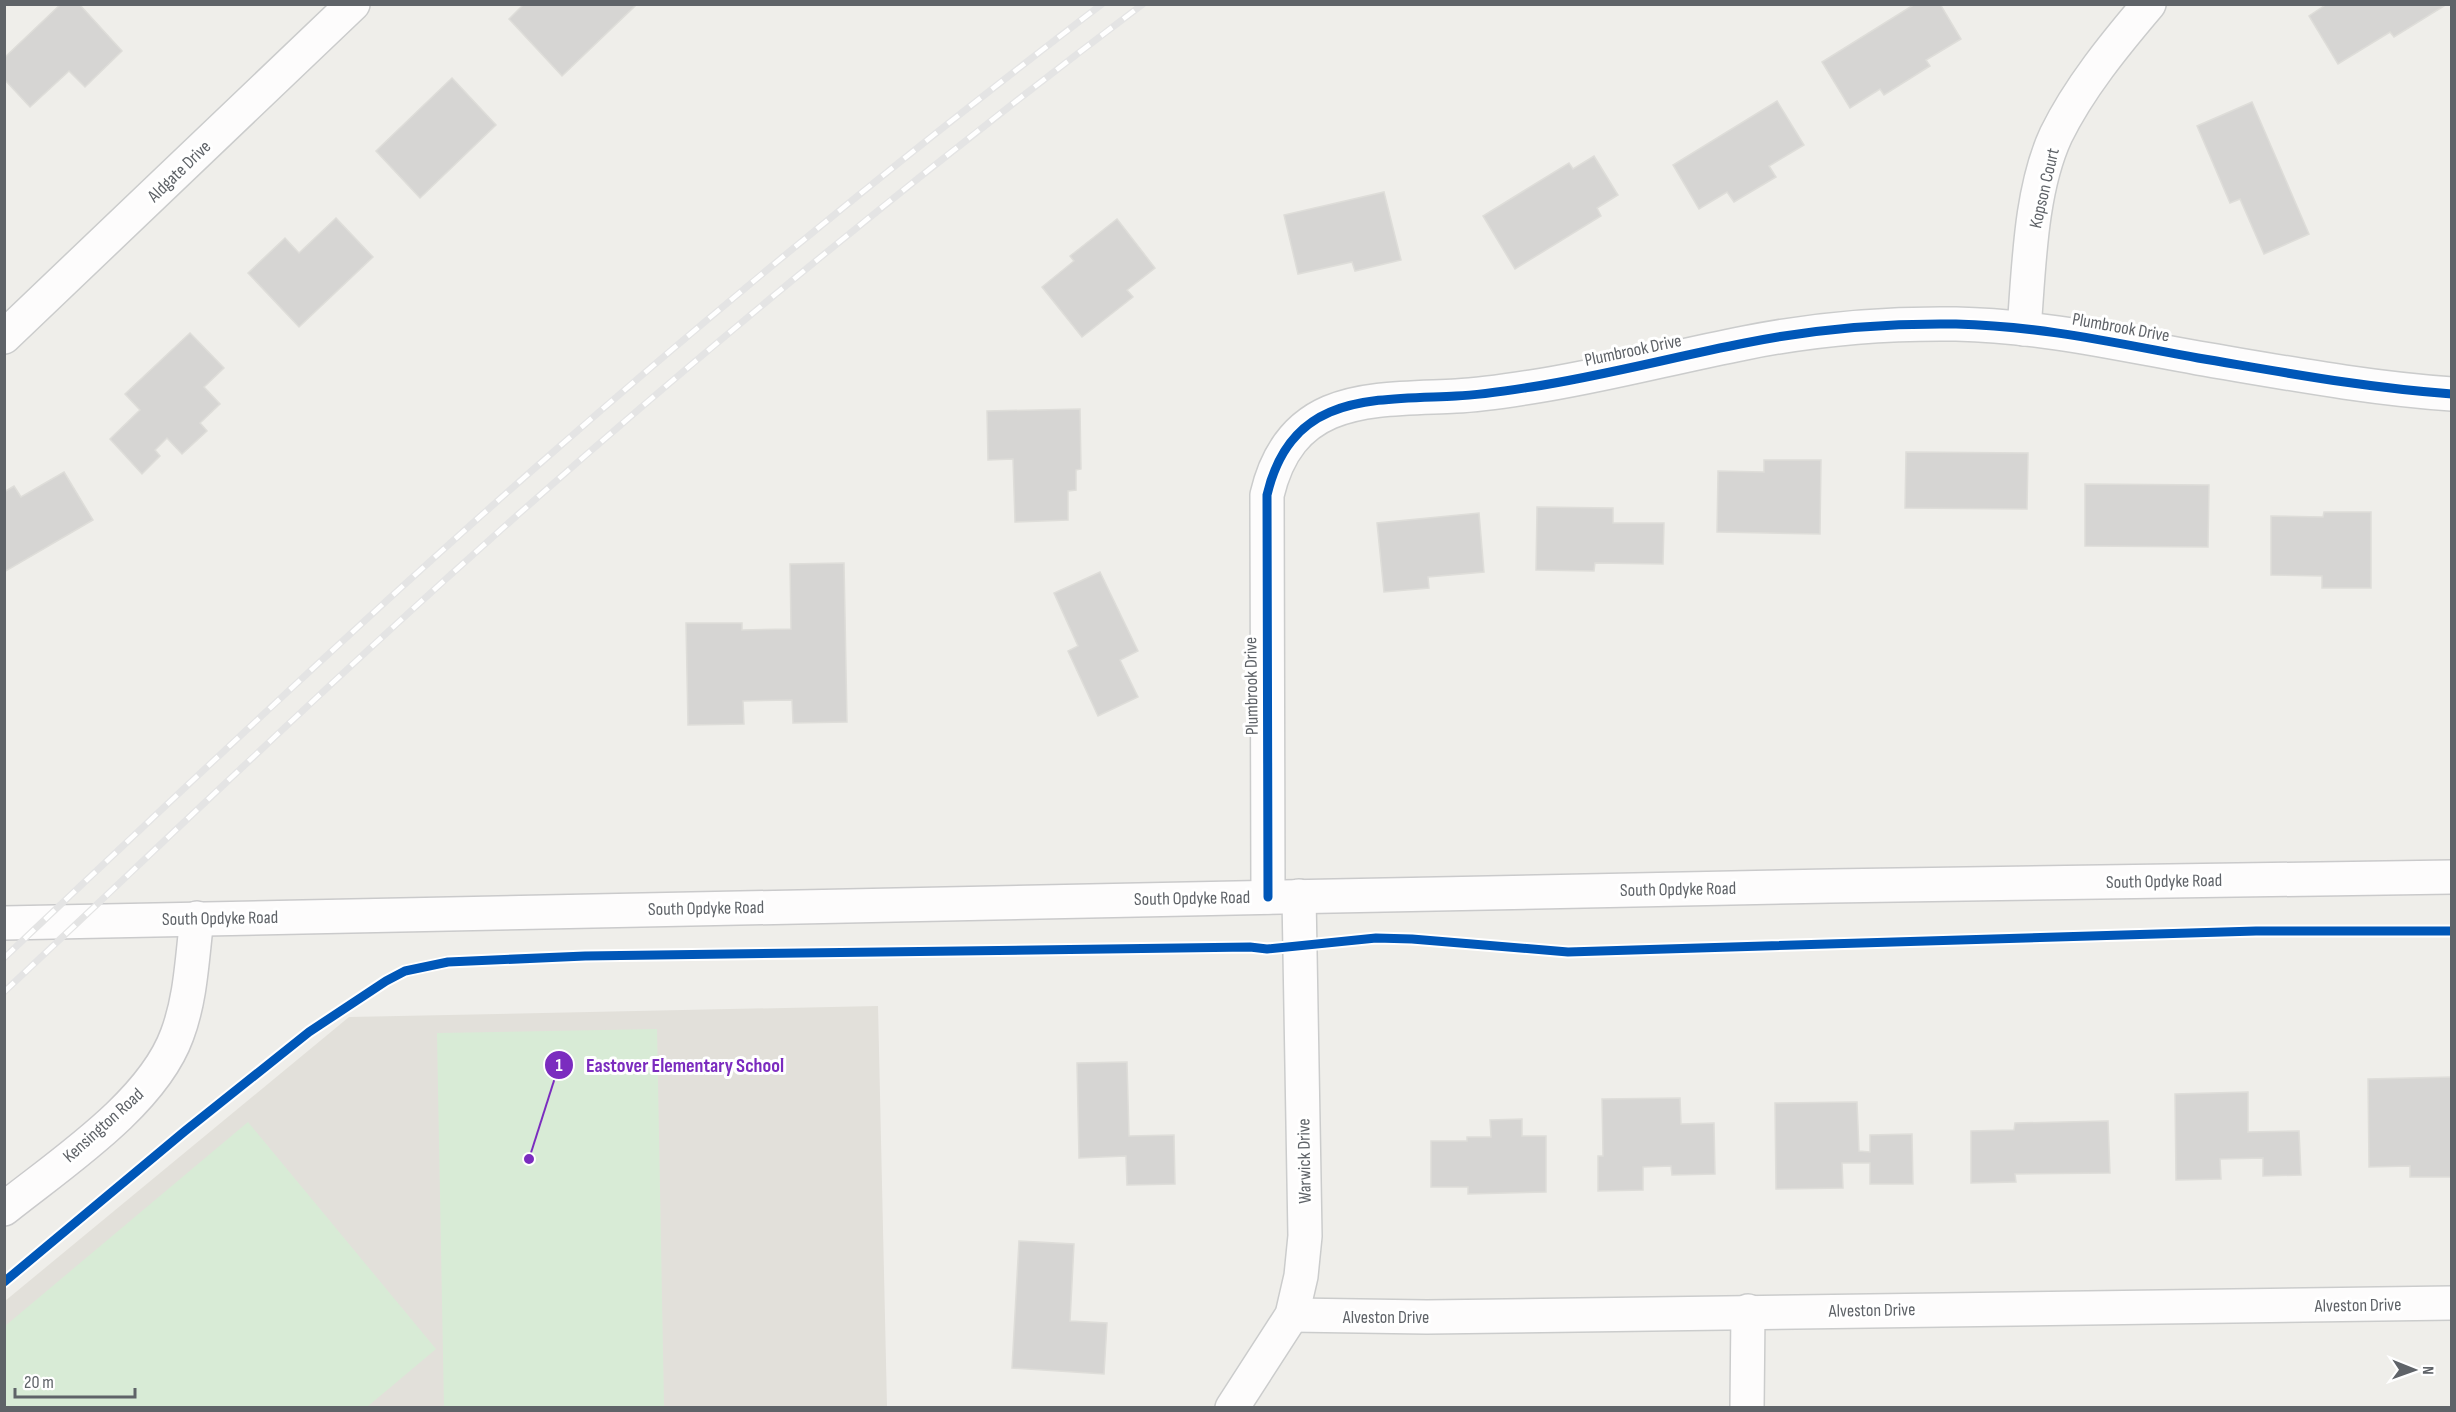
<svg xmlns="http://www.w3.org/2000/svg" width="2456" height="1412" viewBox="0 0 2456 1412" font-family="'Sofia Sans Condensed',sans-serif">
<style>
.education{fill:#e2e0da}
.green{fill:#d8ebd6}
.building{fill:#d6d5d3;stroke:#deddd9;stroke-width:1.5}
.lines{fill:none;stroke-linecap:round;stroke-linejoin:round}
.street-casing{stroke:#cbcccc;stroke-width:36}
.secondary-casing{stroke:#cacacb;stroke-width:36}
.street{stroke:#fdfcfc;stroke-width:33}
.secondary{stroke:#fdfcfc;stroke-width:33}
.rail-casing{stroke:#e4e4e4;stroke-width:7}
.rail{stroke:#fff;stroke-width:4.5;stroke-dasharray:14;stroke-linecap:butt}
.cycleway-casing{stroke:#fff;stroke-width:13}
.cycleway{stroke:#0057b8;stroke-width:9}
.labels{text-anchor:middle;stroke-width:6;stroke-linejoin:round;paint-order:stroke}
.street-label{font-size:18px;fill:#5f6368;stroke:#fff}
.leader{fill:none;stroke:#7b2cbf;stroke-width:2}
.callout-dot{fill:#7b2cbf;stroke:#fff;stroke-width:2}
.mark-label{font-size:18px;text-anchor:middle;font-weight:bold;fill:#fff}
.callout-label{font-size:20px;text-anchor:middle;font-weight:bold;fill:#7b2cbf;stroke:#fff;stroke-width:6;stroke-linejoin:round;paint-order:stroke}
</style>
<rect width="100%" height="100%" fill="#efeeea"/>
<path class="education" d="M878,1006L887,1407L5,1408V1301L349,1017Z"/>
<g class="green">
<path d="M657,1029L664,1407H444L437,1033Z"/>
<path d="M248,1122L436,1349L367,1407H5V1326Z"/>
</g>
<g class="building">
<path d="M61,4H79L122,51L85,87L69,71L30,107L4,79V58Z"/>
<path d="M524,4H634L635,6L562,76L509,19Z"/>
<path d="M1915,4H1940L1961,39L1926,60L1930,66L1884,95L1880,89L1850,108L1822,62Z"/>
<path d="M2327,4H2443L2444,6L2394,37L2390,32L2338,64L2309,16Z"/>
<path d="M452,78L496,125L420,198L376,151Z"/>
<path d="M1777,101L1804,145L1769,166L1776,177L1734,202L1727,192L1699,209L1673,165Z"/>
<path d="M2252,102L2309,234L2264,254L2240,199L2230,203L2197,126Z"/>
<path d="M1594,156L1618,195L1597,208L1601,216L1515,269L1483,216L1569,163L1573,169Z"/>
<path d="M1384,192L1401,260L1355,271L1352,262L1298,274L1284,215Z"/>
<path d="M336,218L373,257L299,327L248,273L285,238L299,253Z"/>
<path d="M1117,219L1155,268L1127,290L1133,297L1082,337L1042,287L1074,261L1070,256Z"/>
<path d="M190,333L224,368L204,387L220,404L200,423L207,431L182,454L167,438L155,450L160,456L142,474L110,439L140,410L125,394Z"/>
<path d="M1080,409L1081,469L1076,470V490L1068,491V520L1015,522L1013,459L988,460L987,411Z"/>
<path d="M1906,452L2028,453L2027,509L1905,508Z"/>
<path d="M1764,460H1821L1820,534L1717,532L1718,471L1764,472Z"/>
<path d="M64,472L93,520L4,572V492L14,486L21,497Z"/>
<path d="M2085,484L2209,485L2208,547L2085,546Z"/>
<path d="M1537,507L1613,508V523H1664L1663,564L1595,563L1594,571L1536,570Z"/>
<path d="M2324,512H2371V588H2322V576L2271,575V516L2323,517Z"/>
<path d="M1479,513L1484,572L1428,577L1429,588L1384,592L1377,523Z"/>
<path d="M844,563L847,722L793,723L792,700L743,701L744,724L688,725L686,623H742V630L791,629L790,564Z"/>
<path d="M1100,572L1138,651L1120,660L1138,697L1098,716L1068,651L1078,646L1054,593Z"/>
<path d="M1127,1062L1129,1136L1174,1135L1175,1184L1127,1185L1126,1156L1079,1158L1077,1063Z"/>
<path d="M2452,1077V1177H2410V1166L2369,1167L2368,1079Z"/>
<path d="M2248,1092V1132L2299,1131L2301,1175L2263,1176V1158L2220,1159L2221,1179L2176,1180L2175,1094Z"/>
<path d="M1680,1098L1681,1124L1714,1123L1715,1174L1672,1175L1671,1166L1643,1167V1190L1598,1191V1156H1603L1602,1099Z"/>
<path d="M1857,1102L1859,1151L1870,1152V1135L1912,1134L1913,1184H1870V1163H1842L1843,1188L1776,1189L1775,1103Z"/>
<path d="M1522,1119V1136H1546V1192L1468,1194V1187H1431V1141H1467V1137H1491L1490,1120Z"/>
<path d="M2108,1121L2110,1173L2015,1174L2016,1182L1971,1183V1131L2014,1130L2015,1123Z"/>
<path d="M1019,1241L1074,1244L1070,1321L1107,1323L1104,1374L1012,1368Z"/>
</g>
<g class="lines">
<defs>
<g id="street">
<path d="M2024,329C2029,268 2030,191 2056,135C2079,88 2115,44 2149,4"/>
<path d="M4,337L353,4"/>
<path d="M1268,897L1267,495C1291,393 1371,400 1456,396C1481,395 1506,391 1531,387C1603,376 1673,357 1745,343C1814,329 1886,323 1956,324C2041,326 2115,343 2198,358C2282,372 2366,388 2452,394"/>
<path d="M1292,1315L1427,1317L2452,1303"/>
<path d="M1232,1408L1292,1315L1301,1276L1305,1236L1299,896"/>
<path d="M1747,1408L1748,1311"/>
</g>
<g id="secondary">
<path d="M4,923L1830,886L2452,877"/>
<path d="M4,1209C60,1164 152,1104 177,1035C191,998 192,958 197,918"/>
</g>
</defs>
<use href="#street" class="street-casing"/>
<use href="#secondary" class="secondary-casing"/>
<use href="#street" class="street"/>
<use href="#secondary" class="secondary"/>
<defs>
<g id="rail">
<path d="M4,958C180,792 355,626 536,467C719,306 908,152 1102,4"/>
<path d="M4,992C133,871 261,748 391,629C631,409 883,200 1143,4"/>
</g>
</defs>
<use href="#rail" class="rail-casing"/>
<use href="#rail" class="rail"/>
<defs>
<g id="cycleway">
<path d="M1268,897L1267,495C1291,393 1371,400 1456,396C1481,395 1506,391 1531,387C1603,376 1673,357 1745,343C1814,329 1886,323 1956,324C2041,326 2115,343 2198,358C2282,372 2366,388 2452,394"/>
<path d="M4,1282L185,1131L309,1032L386,981L405,971L448,962L585,956L1250,947L1267,949L1376,938L1412,939L1568,952L2256,931H2452"/>
</g>
</defs>
<use href="#cycleway" class="cycleway-casing"/>
<use href="#cycleway" class="cycleway"/>
</g>
<g class="labels">
<g class="street-label">
<text transform="translate(179 171) rotate(-44)" y="6">Aldgate Drive</text>
<text transform="translate(2044 188) rotate(-77)" y="6">Kopson Court</text>
<text transform="translate(2121 327) rotate(10)" y="6">Plumbrook Drive</text>
<text transform="translate(1633 350) rotate(-12)" y="6">Plumbrook Drive</text>
<text transform="translate(1251 686) rotate(-91)" y="6">Plumbrook Drive</text>
<text transform="translate(2164 881) rotate(-1)" y="6">South Opdyke Road</text>
<text transform="translate(1678 889) rotate(-1)" y="6">South Opdyke Road</text>
<text transform="translate(1192 898) rotate(-1)" y="6">South Opdyke Road</text>
<text transform="translate(706 908) rotate(-1)" y="6">South Opdyke Road</text>
<text transform="translate(220 918) rotate(-1)" y="6">South Opdyke Road</text>
<text transform="translate(103 1125) rotate(-42)" y="6">Kensington Road</text>
<text transform="translate(1304 1161) rotate(-91)" y="6">Warwick Drive</text>
<text transform="translate(2358 1305) rotate(-1)" y="6">Alveston Drive</text>
<text transform="translate(1872 1310) rotate(-1)" y="6">Alveston Drive</text>
<text x="1386" y="1323">Alveston Drive</text>
</g>
</g>
<path class="leader" d="M529 1159L559 1065"/>
<g class="callout-dot">
<circle cx="529" cy="1159" r="6"/>
<circle cx="559" cy="1065" r="15"/>
</g>
<g class="mark-label">
<text x="559" y="1071">1</text>
</g>
<g class="callout-label">
<text x="685" y="1072">Eastover Elementary School</text>
</g>
<rect width="2456" height="1412" fill="none" stroke="#5f6368" stroke-width="12"/>
<g transform="translate(2414 1370) rotate(91)" stroke="#ffffff" stroke-width="4.5" paint-order="stroke">
<path d="M0-4.5L10 22L0 15L-10 22Z" fill="#5f6368"/>
<text y="-9" font-size="16" font-weight="bold" text-anchor="middle" fill="#5f6368">N</text>
</g>
<path d="M15 1388v9h120v-9" fill="none" stroke="#5f6368" stroke-width="3"/>
<text x="24" y="1388" font-size="18" fill="#5f6368" stroke="#ffffff" stroke-width="4.5" paint-order="stroke">20 m</text>
</svg>
